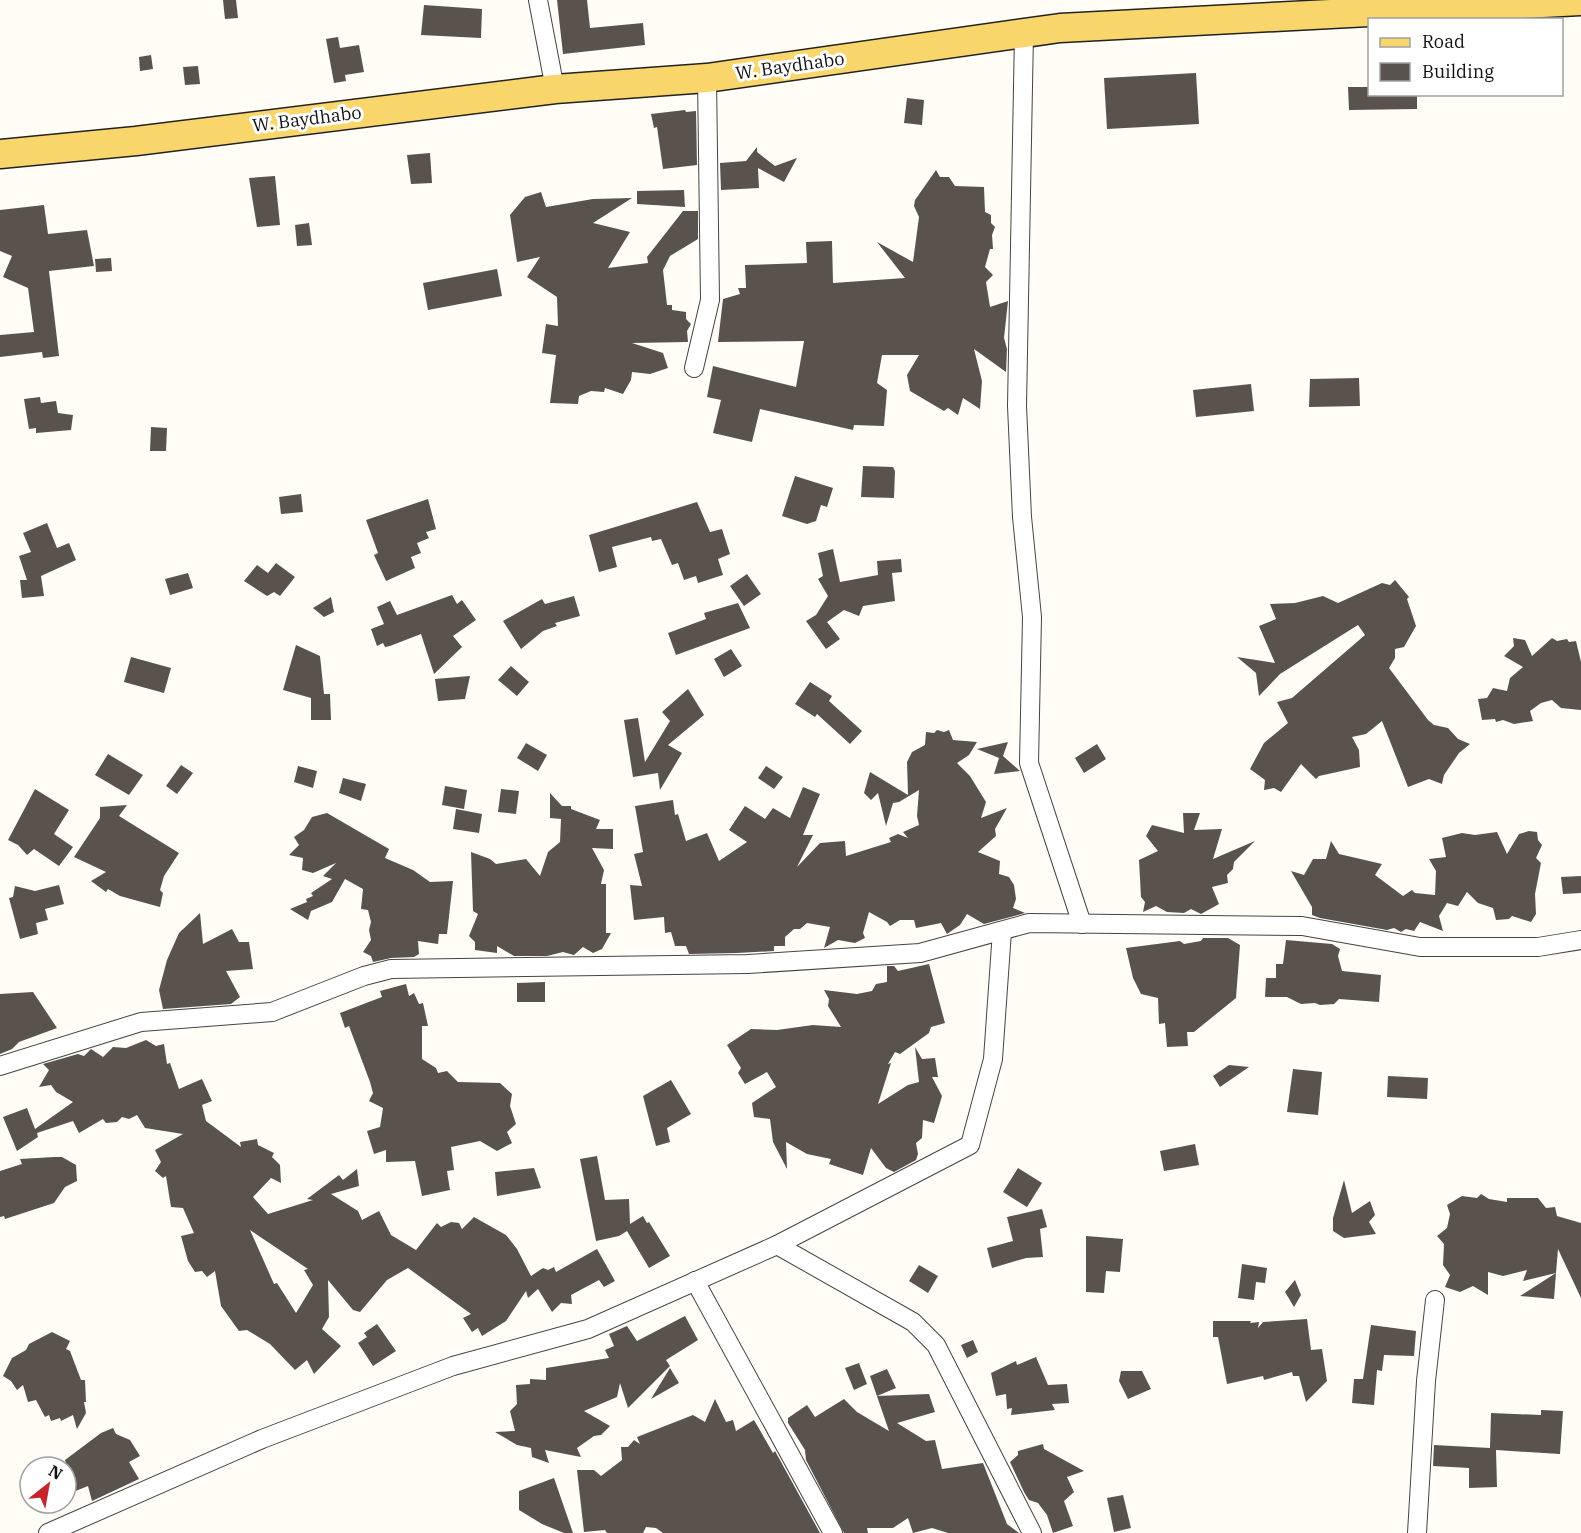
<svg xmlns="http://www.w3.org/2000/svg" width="1581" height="1533" viewBox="0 0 1581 1533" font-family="'IBM Plex Serif',serif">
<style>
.building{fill:#5a524d;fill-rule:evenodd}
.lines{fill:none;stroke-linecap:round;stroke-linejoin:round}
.street-casing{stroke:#444;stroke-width:20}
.primary-casing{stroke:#222;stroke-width:31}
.street{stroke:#fff;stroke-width:18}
.primary{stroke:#f9d66b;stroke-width:28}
.labels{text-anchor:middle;stroke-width:6;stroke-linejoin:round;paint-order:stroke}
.street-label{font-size:18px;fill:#111;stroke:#fff}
</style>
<rect width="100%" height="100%" fill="#fffdf5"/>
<g class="building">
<path d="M223,0H236L238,18L225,19Z"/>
<path d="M557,0H587L590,28L643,23L645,45L563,54Z"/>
<path d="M424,5L482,9L481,38L421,35Z"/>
<path d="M338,37L340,48L359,45L364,72L345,75L346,81L334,83L326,39Z"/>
<path d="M151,55L153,69L140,71L139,57Z"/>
<path d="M198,66L200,84L185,85L183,67Z"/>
<path d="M1196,73L1199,124L1107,129L1104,78Z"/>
<path d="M1348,87H1370V94H1417V109L1349,110Z"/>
<path d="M907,98L924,100L922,125L904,123Z"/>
<path d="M685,110L686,112L696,111L697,165L663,169L657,127L654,128L651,114Z"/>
<path d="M757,147V152L775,166L797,158L784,182L758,168L759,188L721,190L720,163L746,161Z"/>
<path d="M430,153L432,183L411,184L407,155Z"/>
<path d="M936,170L940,177H949L955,186L984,187L985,212L991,215V223L995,227L992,235L993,249H990L985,267L993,275L986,282L990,307L1008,301L1004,338L1007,349L1006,372L974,349L982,381L980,409L963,398L958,415L948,408L944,411L910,391L907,375L919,355H882L877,383L887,390L884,426L854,425L853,430L760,409L752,442L713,433L721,400L707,397L713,366L796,387L804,341L718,342L723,299L740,294L738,288H746L745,265L807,263L806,242L832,241L833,283L905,278L877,242L913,262L919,217L914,206L915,200Z"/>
<path d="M275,176L280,225L257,227L249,178Z"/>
<path d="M684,190L685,207L637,204V191Z"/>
<path d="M541,192L546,207L593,199L632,198L593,223L630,232L608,268L648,263L647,257L683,211H698V239L670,256L663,270L667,305H672V310L686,312V319L691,324L687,331L688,342L632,343L663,353L668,368L650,374L632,372L631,380L623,394L605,388L604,392L591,391L579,396L578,404L550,403L556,355L542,353L546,324L558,326L557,297L527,277L540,257L517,262L510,215L525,197Z"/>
<path d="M44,205L48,234L87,230L94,266L49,271L59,356L43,358L42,352L0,357V335L34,332L28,288L3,277L12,256L0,251V210Z"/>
<path d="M309,223L312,245L297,246L295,225Z"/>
<path d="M111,258L112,271L96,272L95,259Z"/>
<path d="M497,269L502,296L428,310L423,283Z"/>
<path d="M1359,378L1360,406L1309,407L1310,379Z"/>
<path d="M1251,384L1254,411L1196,417L1193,390Z"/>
<path d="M40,397L41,403L56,401L58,413L73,415L71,430L36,433V428L29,429L24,399Z"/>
<path d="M151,427L167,428L166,451H150Z"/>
<path d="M863,466L893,467L895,471L894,498L861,497Z"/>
<path d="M795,476L833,488L827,507L821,505L816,521L807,524L782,516Z"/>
<path d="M301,494L303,512L281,514L279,497Z"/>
<path d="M428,499L436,529L426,532L429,538L417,543L421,553L411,557L415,568L386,581L374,555L378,553L366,520Z"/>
<path d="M697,502L710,532L722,529L730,554L718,559L723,575L698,583L696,576L684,580L678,563L672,565L661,539L652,541L651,537L612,547L617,567L599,572L589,535Z"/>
<path d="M47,523L57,548L69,543L76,560L41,576L44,596L22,598L20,580H27L19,556L31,552L23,533Z"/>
<path d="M833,549L840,582L878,575L877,561L901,559L902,572L892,573L895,601L863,606L859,616L844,610L827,622L840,639L826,649L806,621L816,615L828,596L818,579L823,576L818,553Z"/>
<path d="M276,563L295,577L280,596L274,592L267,596L244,581L257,565L268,573Z"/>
<path d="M188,573L193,588L170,595L165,579Z"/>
<path d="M747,574L761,594L744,606L730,586Z"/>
<path d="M1395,580L1409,597L1407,599L1416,626L1404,647L1395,649V658L1389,668L1428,720L1434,725L1448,728L1458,739L1470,744L1459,753L1444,775L1442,784L1429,779L1408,787L1382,721L1366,734L1352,737L1359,750L1360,767L1319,776L1316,779L1301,764L1281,792L1274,788L1264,790L1265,780L1250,769L1264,743L1288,723L1277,702L1292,698L1365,635L1358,625L1280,674L1259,696L1256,673L1237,657L1275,663L1259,626L1276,619L1270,604L1295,603L1323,596L1338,603L1382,583L1390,585Z"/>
<path d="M452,595L457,604L462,600L476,620L453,636L462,647L434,674L421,634L390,646L385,647L383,643L377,646L371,629L384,624L377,607L390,601L397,615Z"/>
<path d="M574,596L580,616L555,623L557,626L543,631L521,649L503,621L542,599L545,604Z"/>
<path d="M331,597L334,612L324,617L313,608Z"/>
<path d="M738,603L750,628L676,655L668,633L706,619L704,613Z"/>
<path d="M1513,638L1525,640L1532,656L1552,638L1557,641L1567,639L1569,642L1576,641L1581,662V710L1561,708L1552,700L1541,703L1530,711L1533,721L1514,724L1503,720L1496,722L1495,719L1482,720L1478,699L1487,698L1493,688L1507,691L1510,678L1523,667L1504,656L1514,646Z"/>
<path d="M296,645L320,656L324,694H330L331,720H311V698L283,690Z"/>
<path d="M731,649L742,666L724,677L714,659Z"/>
<path d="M131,657L171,668L164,693L124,682Z"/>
<path d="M511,666L529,682L517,696L498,680Z"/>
<path d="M470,676L465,699L438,701L435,679Z"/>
<path d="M810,682L832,696L829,701L862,731L850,744L817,714L815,717L795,704Z"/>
<path d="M688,689L704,715L668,745L682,753L660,790L658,773L633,777L624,720L638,718L645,762L670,721L662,712Z"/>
<path d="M937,730L944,732L949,730L953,740L977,742L969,755L957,763L970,776L986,802L981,818L1007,808L995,829L996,836L978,852L1000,861L999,874L1009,877L1014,885L1016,899L1013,908L1025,913L984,924L967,914L960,925L947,934L941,923L916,928L914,920H900L890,926L887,922L869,912L863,933L865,938L855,943L838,940L824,948L830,927L807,923L800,929H794L785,937V946H774V951L737,953L689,954L686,946H675L671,932L665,933L664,917L634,920L630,885L642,886L634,854L643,852L635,806L673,800L675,815L678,814L686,841L707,833L719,861L747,842L729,830L745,806L765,819L773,808L790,818L803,787L820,794L803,835H813L797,867L820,843L845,841L846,856L891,842L889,838L898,834L908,838L903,832L919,825L917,816L919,790L899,802L893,803L886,826L878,793L871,800L864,793L870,772L908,795L907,762L912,752L925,745L926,732L934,733Z"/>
<path d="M1008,742L1003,756L1020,771L994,774L999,758L977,749Z"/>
<path d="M526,743L547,755L538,771L517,758Z"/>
<path d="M1097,744L1106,759L1084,773L1075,758Z"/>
<path d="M108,754L143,775L129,795L95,775Z"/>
<path d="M181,765L193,773L177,794L166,786Z"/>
<path d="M298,766L317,771L313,788L294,782Z"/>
<path d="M766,766L783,777L774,789L758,778Z"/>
<path d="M343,778L366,784L361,801L339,793Z"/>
<path d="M445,786L467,790L464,809L442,805Z"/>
<path d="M35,789L69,810L54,834L73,847L59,866L34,849L27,855L18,845L8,840Z"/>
<path d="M501,789L519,791L516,814L498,812Z"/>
<path d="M550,793L562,806H571V809L600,820L596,829H613V849L592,848L604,870L601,884H606V933H611L602,949L593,953L583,947L574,955L563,952L547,956H514L497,946V953L475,950V942L469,936L478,914L473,911L471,852L490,859L496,864L526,859L540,876L548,852L560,842L561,819L550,818Z"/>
<path d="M127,805L119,816L179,853L164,876L160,890L163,893L160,907L120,896L108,889L106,892L91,881L106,872L74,857L100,818V807Z"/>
<path d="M456,809L482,814L479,833L453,829Z"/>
<path d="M327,813L389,849L385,858L413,870L430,882L453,881L447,934H439L438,944L418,941L419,954L414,957L391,958L373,962L371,956L363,952L371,940L369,930L371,922L368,910L361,909L363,889L345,879L332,902L311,911L308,920L290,909L307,902L306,899L313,896L311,893L332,879L323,876L336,863L313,873L302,870L303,858L289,855L299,845L294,837L304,830L312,817Z"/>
<path d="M1183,813H1200L1194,830L1222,829L1213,859L1255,841L1234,862L1233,869L1227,875L1228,883L1212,887L1219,904L1201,914L1191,909L1184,913L1167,912L1156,906L1143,912L1145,902L1141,897L1139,860L1158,851L1146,836L1152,825L1184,833Z"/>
<path d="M1529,831L1537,832L1538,840L1542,845L1536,858L1541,863L1535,894L1536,914L1531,922L1512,916L1509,919L1496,920L1493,908L1478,903L1467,892L1458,906L1447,903L1439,916L1443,931L1420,922L1414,931L1406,929L1401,932L1394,928L1387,930L1320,918L1312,915V907L1291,871L1304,875L1313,859H1326L1331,841L1339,854L1382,864L1375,875L1403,896L1412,890L1415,893L1435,895L1436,871L1429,859L1446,857L1442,838L1462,833L1475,835L1497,832L1507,854L1519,834Z"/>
<path d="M1581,876V893L1563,894L1561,877Z"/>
<path d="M59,885L64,904L45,909L48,920L36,923L38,934L20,939L9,898L13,897L15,886L35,891Z"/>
<path d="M200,913L203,944L232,929L239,942H249L253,969L226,971L240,997L231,1004L163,1009L159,990L167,960L179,933Z"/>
<path d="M1203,938H1228L1240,945L1236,998L1194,1032H1187L1188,1046L1167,1047L1165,1023L1159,1024L1158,998L1141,994L1133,978L1126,948L1180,941L1184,944L1201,941Z"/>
<path d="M1286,940L1332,944L1340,949L1338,956L1342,971L1381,975L1379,1002L1339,999L1334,1004L1320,1005L1315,1003L1301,1004L1287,997H1265L1266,978H1276V964H1283Z"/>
<path d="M929,964L945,1023L931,1027L929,1033L900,1054L895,1052L888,1064L891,1063L878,1104L908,1085L919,1082L915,1047L922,1059L935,1058L938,1077H932L942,1096L934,1123L923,1120L922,1138L916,1143L918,1154L916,1160L894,1172L886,1168L871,1148L863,1175L829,1164L831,1159L807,1154L786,1142L787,1169L773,1142L770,1119L754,1117L752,1103L776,1087L767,1072L745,1084L738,1073L741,1068L727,1045L751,1029L777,1030L813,1025L841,1027L828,1006L829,999L824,990L857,994L872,991L876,984L887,982V966H894L898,971Z"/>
<path d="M545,982V1002H517V983Z"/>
<path d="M406,984L409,996L414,993L419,1004L423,1003L428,1026H422V1059L436,1068L438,1073L447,1071L458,1082L500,1083L512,1094L510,1106L516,1124L507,1132L512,1143L497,1151L480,1141L451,1147L454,1170L447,1171L450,1190L422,1196L415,1161L386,1162V1150L374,1154L367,1131L380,1127L383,1108L369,1101L373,1093L370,1082L349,1026L345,1028L340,1013L382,997L380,991Z"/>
<path d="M33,992L57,1028L19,1042L12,1049L0,1054V994Z"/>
<path d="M146,1040L156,1046L164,1044L167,1064L170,1063L179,1089L202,1079L212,1101L202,1105L206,1121L241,1147L240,1142L257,1139L258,1145L274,1153L272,1157L280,1165L281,1183L271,1178L253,1197L268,1214L313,1200L307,1199L339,1175L343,1180L357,1169L359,1186L331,1194L358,1211L362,1220L379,1211L391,1235L416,1250L437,1223L441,1227L451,1222L459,1223L462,1229L474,1217L506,1235L517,1249L531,1276L543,1268L548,1270L554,1267L556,1272L597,1249L615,1281L604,1287L599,1280L571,1295L572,1304L561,1303L552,1312L538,1289L528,1298L526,1291L506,1321L482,1336L478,1328L472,1332L463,1318L471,1314L408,1268L387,1280L360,1312L353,1310L328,1280L329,1317L322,1329L341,1346L314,1374L307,1360L295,1370L270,1344L247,1330L239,1331L221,1306L215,1271L207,1277L202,1271L195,1272L188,1261L181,1236L194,1233L183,1208L171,1207L166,1176L163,1178L155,1171L161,1162L155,1150L183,1134L145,1128L137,1115L129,1119L122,1117L117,1122L106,1123L103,1119L79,1133L73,1121L37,1133L38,1137L17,1151L3,1117L27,1108L35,1129L73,1102L56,1092L51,1085L39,1087L49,1070L43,1064L78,1054L84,1056L91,1049L103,1057L113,1047L126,1048ZM250,1230L308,1269L304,1270L313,1285L296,1313L277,1283L274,1284Z"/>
<path d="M1229,1065L1249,1067L1220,1087L1213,1076Z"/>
<path d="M1293,1069L1322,1072L1318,1115L1287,1112Z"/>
<path d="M1388,1076L1428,1078L1427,1099L1387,1097Z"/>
<path d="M671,1080L691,1114L667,1128L670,1142L656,1146L643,1096Z"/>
<path d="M1195,1144L1199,1165L1164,1171L1160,1151Z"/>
<path d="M597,1156L605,1200L629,1199L630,1224L643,1216L647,1223L649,1222L670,1256L649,1268L627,1231L619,1236L596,1241L580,1159Z"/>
<path d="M54,1157H62L76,1165L77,1181L65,1187L54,1203L5,1219L4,1216L0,1217V1171L22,1164L20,1159Z"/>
<path d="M534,1168L541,1188L497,1196L495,1172Z"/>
<path d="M1018,1168L1042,1183L1027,1207L1003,1192Z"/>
<path d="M1344,1180L1352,1213L1370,1201L1375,1215L1369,1222L1376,1234L1344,1238L1333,1231V1218Z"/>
<path d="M1481,1194L1489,1199L1507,1202V1198H1538L1546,1208L1555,1207L1557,1216L1581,1223V1298L1558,1249L1556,1273L1523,1281L1527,1270L1503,1276L1488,1272V1295L1473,1286L1460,1292L1445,1287L1450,1275L1443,1265L1444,1244L1437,1236L1447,1228L1450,1214L1447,1205L1462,1196L1477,1198Z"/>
<path d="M1042,1209L1047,1227L1040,1229L1043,1257L1026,1258L992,1268L987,1248L1013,1241L1007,1217Z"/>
<path d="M1086,1236L1123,1239L1120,1272L1106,1271L1104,1293L1086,1292Z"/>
<path d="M1242,1264L1267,1268L1265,1283L1256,1282L1254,1300L1238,1298Z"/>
<path d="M919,1265L938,1276L928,1293L909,1281Z"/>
<path d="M1556,1273L1554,1299L1520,1296Z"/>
<path d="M1295,1280L1301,1295L1294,1307L1285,1292Z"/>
<path d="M685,1316L698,1340L666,1360L670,1366L628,1408L620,1383L617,1397L584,1411L610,1426L601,1435L594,1436L577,1448L581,1457L545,1450L549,1463L532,1457L531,1448L517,1445L495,1432L515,1431L510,1411L517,1404L516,1385L530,1384V1379L546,1380V1368L609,1358L605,1350L614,1346L609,1334L627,1326L637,1341Z"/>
<path d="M1307,1319L1311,1350L1322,1349L1327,1381L1306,1402L1299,1376H1293L1292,1372L1264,1380L1263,1376L1227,1384L1218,1337H1213V1321H1251L1250,1323L1259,1322L1258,1328L1263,1322Z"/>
<path d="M377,1324L396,1351L373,1366L358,1343L367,1337L364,1333Z"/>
<path d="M1371,1325L1416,1331L1414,1356L1384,1355L1382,1371L1377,1370L1374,1405L1352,1403L1354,1379H1363Z"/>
<path d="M52,1332L70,1341L66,1349L70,1351L81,1380H85L86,1402H84L86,1413L77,1429L73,1415L61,1421L60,1418L51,1421L49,1415L45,1417L36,1400L28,1402L23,1385L17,1390L11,1381L3,1376L12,1358L26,1350L29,1344Z"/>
<path d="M973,1340L978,1352L967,1358L961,1345Z"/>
<path d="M1036,1357L1048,1385L1067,1384L1069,1403L1052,1404L1055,1410L1011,1415L1012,1408L1007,1409L1006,1394L996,1396L991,1373L1016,1361L1017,1365Z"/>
<path d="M859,1363L867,1384L854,1390L845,1368Z"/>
<path d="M670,1368L679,1383L651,1399Z"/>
<path d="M887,1369L896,1388L877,1396L929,1394L935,1412L897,1423L926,1441L935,1440L942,1469L983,1463L1007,1524L1019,1533H948L932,1528L913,1533L908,1518L893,1528H867L868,1533H844L806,1460L805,1450L788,1423V1418L807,1405L815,1417L844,1399L857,1412L889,1431L870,1376Z"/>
<path d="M1121,1371H1142L1151,1389L1128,1399L1119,1381Z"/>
<path d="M715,1399L726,1422L733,1420L736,1431L754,1420L773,1453L775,1451L820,1533H663L656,1528L646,1527L643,1533H607L605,1530L584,1532L577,1470H594L601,1476L622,1460L621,1447H628L634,1440L640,1444L637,1437L693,1415L705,1422Z"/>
<path d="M1541,1410L1563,1411L1560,1454L1496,1450L1497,1487L1469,1488V1468L1433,1466L1434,1445L1490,1448L1491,1413L1541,1415Z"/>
<path d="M113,1428L116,1434L130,1440L140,1456L129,1462L139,1479L92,1501L88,1486L73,1492L65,1460L101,1433Z"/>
<path d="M1043,1444L1044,1449L1084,1471L1067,1477L1074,1492L1064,1501L1073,1526L1053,1533L1047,1515L1038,1503L1029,1500L1024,1492L1010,1462L1018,1455V1451Z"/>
<path d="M554,1478L573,1533H564L542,1524L519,1510V1491Z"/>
<path d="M1123,1495L1131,1528L1114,1532L1107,1498Z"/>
</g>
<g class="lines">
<defs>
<g id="street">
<path d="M538,0L555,89"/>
<path d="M1024,33L1017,406L1022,517L1032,617L1029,763L1082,924"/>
<path d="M694,368L710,300L707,78"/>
<path d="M0,1066L141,1022L272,1012L364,976L391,969L748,964L920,953L1029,923L1302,926L1420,947H1538L1581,940"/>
<path d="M777,1245L913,1322L936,1345L1032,1533"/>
<path d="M695,1281L833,1533"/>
<path d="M48,1533L262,1439L453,1366L588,1329L777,1245L970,1145L993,1059L1002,931"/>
<path d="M1417,1533L1426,1381L1435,1300"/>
</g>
<path id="primary" d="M0,154L136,141L555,89L707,78L1060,28L1581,1"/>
</defs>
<use href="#street" class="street-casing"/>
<use href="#primary" class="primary-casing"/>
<use href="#street" class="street"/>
<use href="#primary" class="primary"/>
</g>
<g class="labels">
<g class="street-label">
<text transform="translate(790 66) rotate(-8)" y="6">W. Baydhabo</text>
<text transform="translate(307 119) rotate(-7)" y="6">W. Baydhabo</text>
</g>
</g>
<rect x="1368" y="18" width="195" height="78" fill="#ffffff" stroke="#a0a0a0" stroke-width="1.5"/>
<rect x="1380" y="38" width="30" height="9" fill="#f9d66b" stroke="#a0a0a0" stroke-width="1.5"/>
<text x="1422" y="48" font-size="18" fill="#111111">Road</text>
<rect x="1380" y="63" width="30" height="18" fill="#5a524d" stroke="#a0a0a0" stroke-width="1.5"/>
<text x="1422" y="78" font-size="18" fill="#111111">Building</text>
<g transform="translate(48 1485) rotate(31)"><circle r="28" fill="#ffffff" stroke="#a0a0a0" stroke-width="1.5"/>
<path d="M0-4.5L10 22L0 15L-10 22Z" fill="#c4262e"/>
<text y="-9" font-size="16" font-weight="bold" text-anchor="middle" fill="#111111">N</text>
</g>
</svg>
